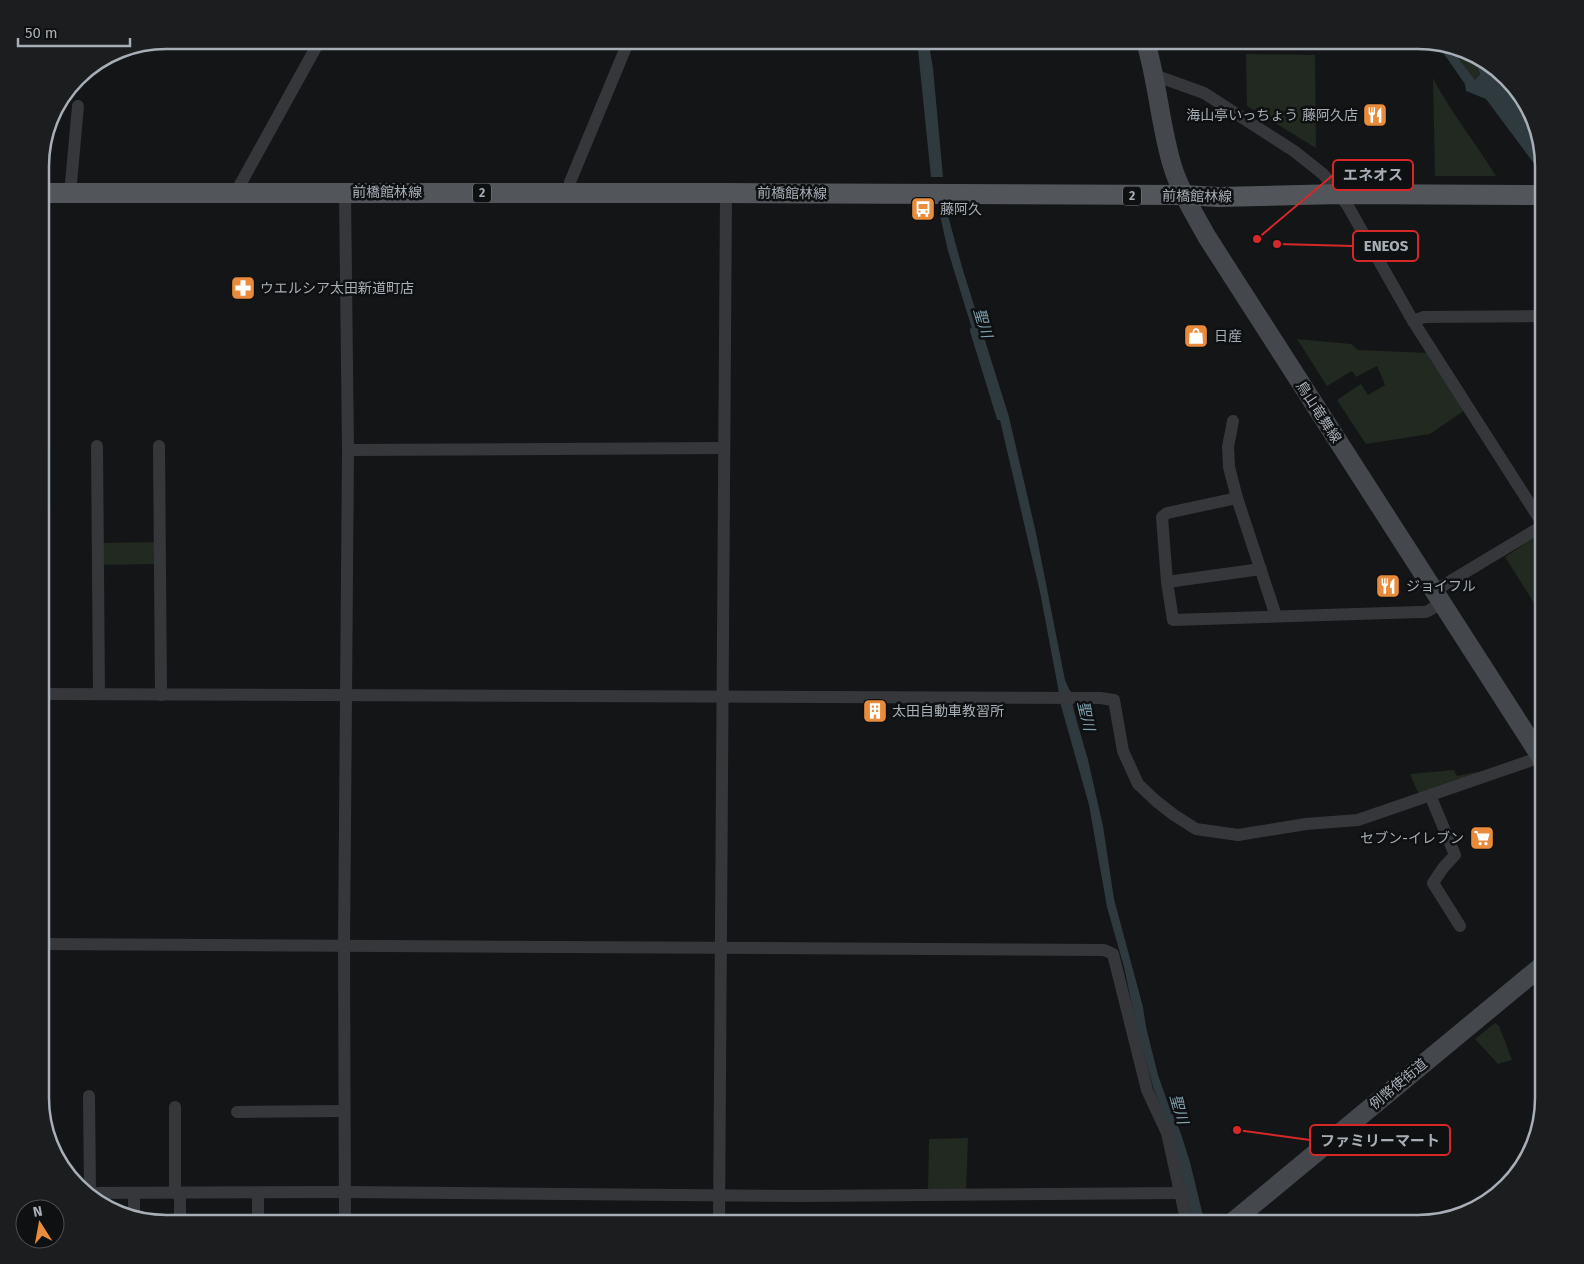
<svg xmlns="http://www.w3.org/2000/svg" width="1584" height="1264" viewBox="0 0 1584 1264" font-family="'Fira Sans','Noto Sans JP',sans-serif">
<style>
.green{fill:#212921}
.water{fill:#2e3a3e}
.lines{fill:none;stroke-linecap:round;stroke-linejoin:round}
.stream{stroke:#2e3a3e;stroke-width:4.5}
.street{stroke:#36373b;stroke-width:12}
.secondary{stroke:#44474b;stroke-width:19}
.primary{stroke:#52555a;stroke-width:20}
.labels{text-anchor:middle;stroke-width:5;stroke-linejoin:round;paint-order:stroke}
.shield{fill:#0f1011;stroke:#797f84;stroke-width:1}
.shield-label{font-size:12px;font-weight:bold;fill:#a7aeb6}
.poi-label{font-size:14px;fill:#a7aeb6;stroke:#0f1011;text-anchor:start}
.street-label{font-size:14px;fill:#a7aeb6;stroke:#0f1011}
.water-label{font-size:15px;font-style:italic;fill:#7fa2af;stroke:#0f1011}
.rim{fill:none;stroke:#a7aeb6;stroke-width:2.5}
.leader{fill:none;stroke:#d62828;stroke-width:2}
.callout-dot{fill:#d62828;stroke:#0f1011;stroke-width:2}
.callout{fill:#0f1011;stroke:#d62828;stroke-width:2}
.callout-label{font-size:15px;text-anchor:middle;font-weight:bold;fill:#a7aeb6}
</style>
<rect width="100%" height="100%" fill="#141516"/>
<g class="green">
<path d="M1449,46C1474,51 1471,51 1480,74L1475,80Z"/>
<path d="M1246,54L1315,55L1316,148L1247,106Z"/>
<path d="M1433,78C1451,113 1476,143 1496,176H1435Z"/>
<path d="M1297,339L1351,344L1358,350L1428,353V356L1465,410L1430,434L1366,444L1337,400L1361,384L1368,395L1385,385L1377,366L1356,377L1352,371L1327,386Z"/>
<path d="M1540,534L1544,536V608L1539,611L1505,557Z"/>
<path d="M160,542V564L98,565V543Z"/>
<path d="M1454,770L1457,776L1477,772L1479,774L1419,795L1410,774Z"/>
<path d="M1495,1023L1499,1026L1512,1060L1498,1064L1475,1039Z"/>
<path d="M968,1138L966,1191L928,1192L929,1139Z"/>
</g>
<g class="water">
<path d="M917,40H928L933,68L943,177H931Z"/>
<path d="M1437,44L1449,46L1475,80L1480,74L1472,53L1501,71L1531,110L1544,165V177L1486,99L1466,91L1465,84Z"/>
<path d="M939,211L947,212L962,267L1009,417L1036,533L1065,680L1069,689L1072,693H1059L1040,592L999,416L948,251Z"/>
<path d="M1072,700L1074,711L1088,760L1103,826L1114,899L1143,1007L1146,1027L1158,1075L1170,1109L1180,1131L1190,1162L1205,1224H1193L1174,1140L1153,1087L1137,1029L1124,967L1107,907L1089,805L1060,702Z"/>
</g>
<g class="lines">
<path class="stream" d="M972,330L999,418"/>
<g class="street">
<path d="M1154,75L1204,93L1294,151L1323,174L1340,194L1349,208L1413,321L1544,526"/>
<path d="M236,192L320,40"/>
<path d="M569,193L570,182L629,40"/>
<path d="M70,194L78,106"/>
<path d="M1413,321L1424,317L1544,316"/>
<path d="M1233,421L1228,447L1229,467L1237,498L1276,616"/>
<path d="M97,446L99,694"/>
<path d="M159,446L161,695"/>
<path d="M348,450L724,448"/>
<path d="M1237,498L1167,513L1162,517L1167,582L1173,620L1419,612H1426L1442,603"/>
<path d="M1167,582L1261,569"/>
<path d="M1434,591L1544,525"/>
<path d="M40,694L1100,698L1114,700L1123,751L1138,784L1156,801L1174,815L1196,829L1238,835L1306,824L1358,820L1541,757"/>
<path d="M1430,795L1455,855L1443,868L1433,883L1460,926"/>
<path d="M40,944C395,948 750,947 1104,950L1113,954L1147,1090L1167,1133L1187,1224"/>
<path d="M89,1096L90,1193"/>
<path d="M237,1112L343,1111"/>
<path d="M83,1193L345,1192L802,1196L1181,1193"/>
<path d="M175,1193V1107"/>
<path d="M180,1193V1224"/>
<path d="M134,1219V1193"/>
<path d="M258,1224V1193"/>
<path d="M345,1224L344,947L348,450L345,192"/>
<path d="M719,1224C723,880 723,536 726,193"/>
</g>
<g class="secondary">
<path d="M1145,40C1158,82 1160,127 1173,168C1181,193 1195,215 1207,237L1544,762"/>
<path d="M1230,1224L1544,964"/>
</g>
<path class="primary" d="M40,193H726L1184,195L1218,197L1340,194L1544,195"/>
</g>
<defs>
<symbol id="restaurant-square" viewBox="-11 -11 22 22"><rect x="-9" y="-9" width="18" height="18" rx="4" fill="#e88b3a" stroke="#0f1011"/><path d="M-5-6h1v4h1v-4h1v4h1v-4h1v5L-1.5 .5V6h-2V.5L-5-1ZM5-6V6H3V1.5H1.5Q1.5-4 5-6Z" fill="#fff"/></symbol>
<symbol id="bus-square" viewBox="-11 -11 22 22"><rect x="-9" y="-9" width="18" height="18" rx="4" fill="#e88b3a" stroke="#0f1011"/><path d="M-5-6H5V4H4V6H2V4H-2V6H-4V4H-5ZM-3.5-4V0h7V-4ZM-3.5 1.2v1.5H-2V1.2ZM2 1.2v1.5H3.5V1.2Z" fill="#fff"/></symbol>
<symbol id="pharmacy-square" viewBox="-11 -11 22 22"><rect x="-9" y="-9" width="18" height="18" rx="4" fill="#e88b3a" stroke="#0f1011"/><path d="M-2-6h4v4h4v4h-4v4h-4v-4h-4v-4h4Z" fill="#fff"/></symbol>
<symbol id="shop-square" viewBox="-11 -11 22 22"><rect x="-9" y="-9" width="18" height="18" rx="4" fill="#e88b3a" stroke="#0f1011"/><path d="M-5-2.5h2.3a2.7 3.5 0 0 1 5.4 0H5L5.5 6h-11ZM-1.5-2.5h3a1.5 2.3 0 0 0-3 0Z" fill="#fff"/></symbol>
<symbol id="building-square" viewBox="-11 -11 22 22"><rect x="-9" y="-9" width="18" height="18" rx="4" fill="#e88b3a" stroke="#0f1011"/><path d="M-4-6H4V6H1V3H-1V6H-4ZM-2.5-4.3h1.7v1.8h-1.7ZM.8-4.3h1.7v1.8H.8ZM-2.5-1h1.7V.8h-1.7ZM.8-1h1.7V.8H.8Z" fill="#fff"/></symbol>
<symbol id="supermarket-square" viewBox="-11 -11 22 22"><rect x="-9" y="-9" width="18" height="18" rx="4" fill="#e88b3a" stroke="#0f1011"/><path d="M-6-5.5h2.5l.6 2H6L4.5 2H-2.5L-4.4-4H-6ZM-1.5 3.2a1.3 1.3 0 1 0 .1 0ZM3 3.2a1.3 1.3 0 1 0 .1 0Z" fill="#fff"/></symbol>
</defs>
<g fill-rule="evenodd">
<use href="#restaurant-square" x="1361" y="101" width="28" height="28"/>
<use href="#bus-square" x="909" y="195" width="28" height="28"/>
<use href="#pharmacy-square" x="229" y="274" width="28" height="28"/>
<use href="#shop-square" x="1182" y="322" width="28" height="28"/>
<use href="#restaurant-square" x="1374" y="572" width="28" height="28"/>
<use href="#building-square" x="861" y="697" width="28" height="28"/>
<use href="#supermarket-square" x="1468" y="824" width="28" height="28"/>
</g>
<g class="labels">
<g class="shield">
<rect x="473" y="183.5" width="18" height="19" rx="4"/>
<rect x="1123" y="186.5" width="18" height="19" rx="4"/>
</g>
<g class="shield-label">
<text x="482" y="197">2</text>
<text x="1132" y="200">2</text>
</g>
<g class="poi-label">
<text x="1358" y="120" text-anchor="end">海山亭いっちょう 藤阿久店</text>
<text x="940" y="214">藤阿久</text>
<text x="260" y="293">ウエルシア太田新道町店</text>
<text x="1214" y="341">日産</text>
<text x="1406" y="591">ジョイフル</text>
<text x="892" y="716">太田自動車教習所</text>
<text x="1464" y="843" text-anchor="end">セブン-イレブン</text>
</g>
<g class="street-label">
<text x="387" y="197">前橋館林線</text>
<text transform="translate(792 193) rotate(1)" y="5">前橋館林線</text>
<text transform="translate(1197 196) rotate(1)" y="5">前橋館林線</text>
<text transform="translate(1319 412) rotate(57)" y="5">鳥山竜舞線</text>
<text transform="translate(1398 1084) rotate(-40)" y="5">例幣使街道</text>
</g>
<g class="water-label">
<text transform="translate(983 323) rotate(73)" y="5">聖川</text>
<text transform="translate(1086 716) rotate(77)" y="5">聖川</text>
<text transform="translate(1179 1109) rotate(74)" y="5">聖川</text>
</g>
</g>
<path d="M0 0H1584V1264H0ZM166 49H1418A117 117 0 0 1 1535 166V1098A117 117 0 0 1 1418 1215H166A117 117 0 0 1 49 1098V166A117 117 0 0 1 166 49Z" fill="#1b1d1e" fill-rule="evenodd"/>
<path class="rim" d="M166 49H1418A117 117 0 0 1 1535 166V1098A117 117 0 0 1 1418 1215H166A117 117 0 0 1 49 1098V166A117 117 0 0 1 166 49Z"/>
<path class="leader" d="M1257 239L1333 175M1277 244L1353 246M1237 1130L1310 1140"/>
<g class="callout-dot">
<circle cx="1257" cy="239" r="5"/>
<circle cx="1277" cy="244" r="5"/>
<circle cx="1237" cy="1130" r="5"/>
</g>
<g class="callout">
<rect x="1333" y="160" width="80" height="30" rx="5"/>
<rect x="1353" y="231" width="65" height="30" rx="5"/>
<rect x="1310" y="1125" width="140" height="30" rx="5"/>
</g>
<g class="callout-label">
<text x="1373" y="180">エネオス</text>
<text x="1386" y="251">ENEOS</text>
<text x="1380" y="1146">ファミリーマート</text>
</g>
<g transform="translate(40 1224) rotate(349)"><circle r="24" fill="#0f1011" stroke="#4c4f53"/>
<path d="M0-4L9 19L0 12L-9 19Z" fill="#e88b3a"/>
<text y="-8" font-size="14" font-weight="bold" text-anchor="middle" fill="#a7aeb6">N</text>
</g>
<path d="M18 38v8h112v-8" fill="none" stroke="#a7aeb6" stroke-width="2.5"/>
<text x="25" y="38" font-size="15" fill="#a7aeb6" stroke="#0f1011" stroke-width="4" paint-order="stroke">50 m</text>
</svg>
